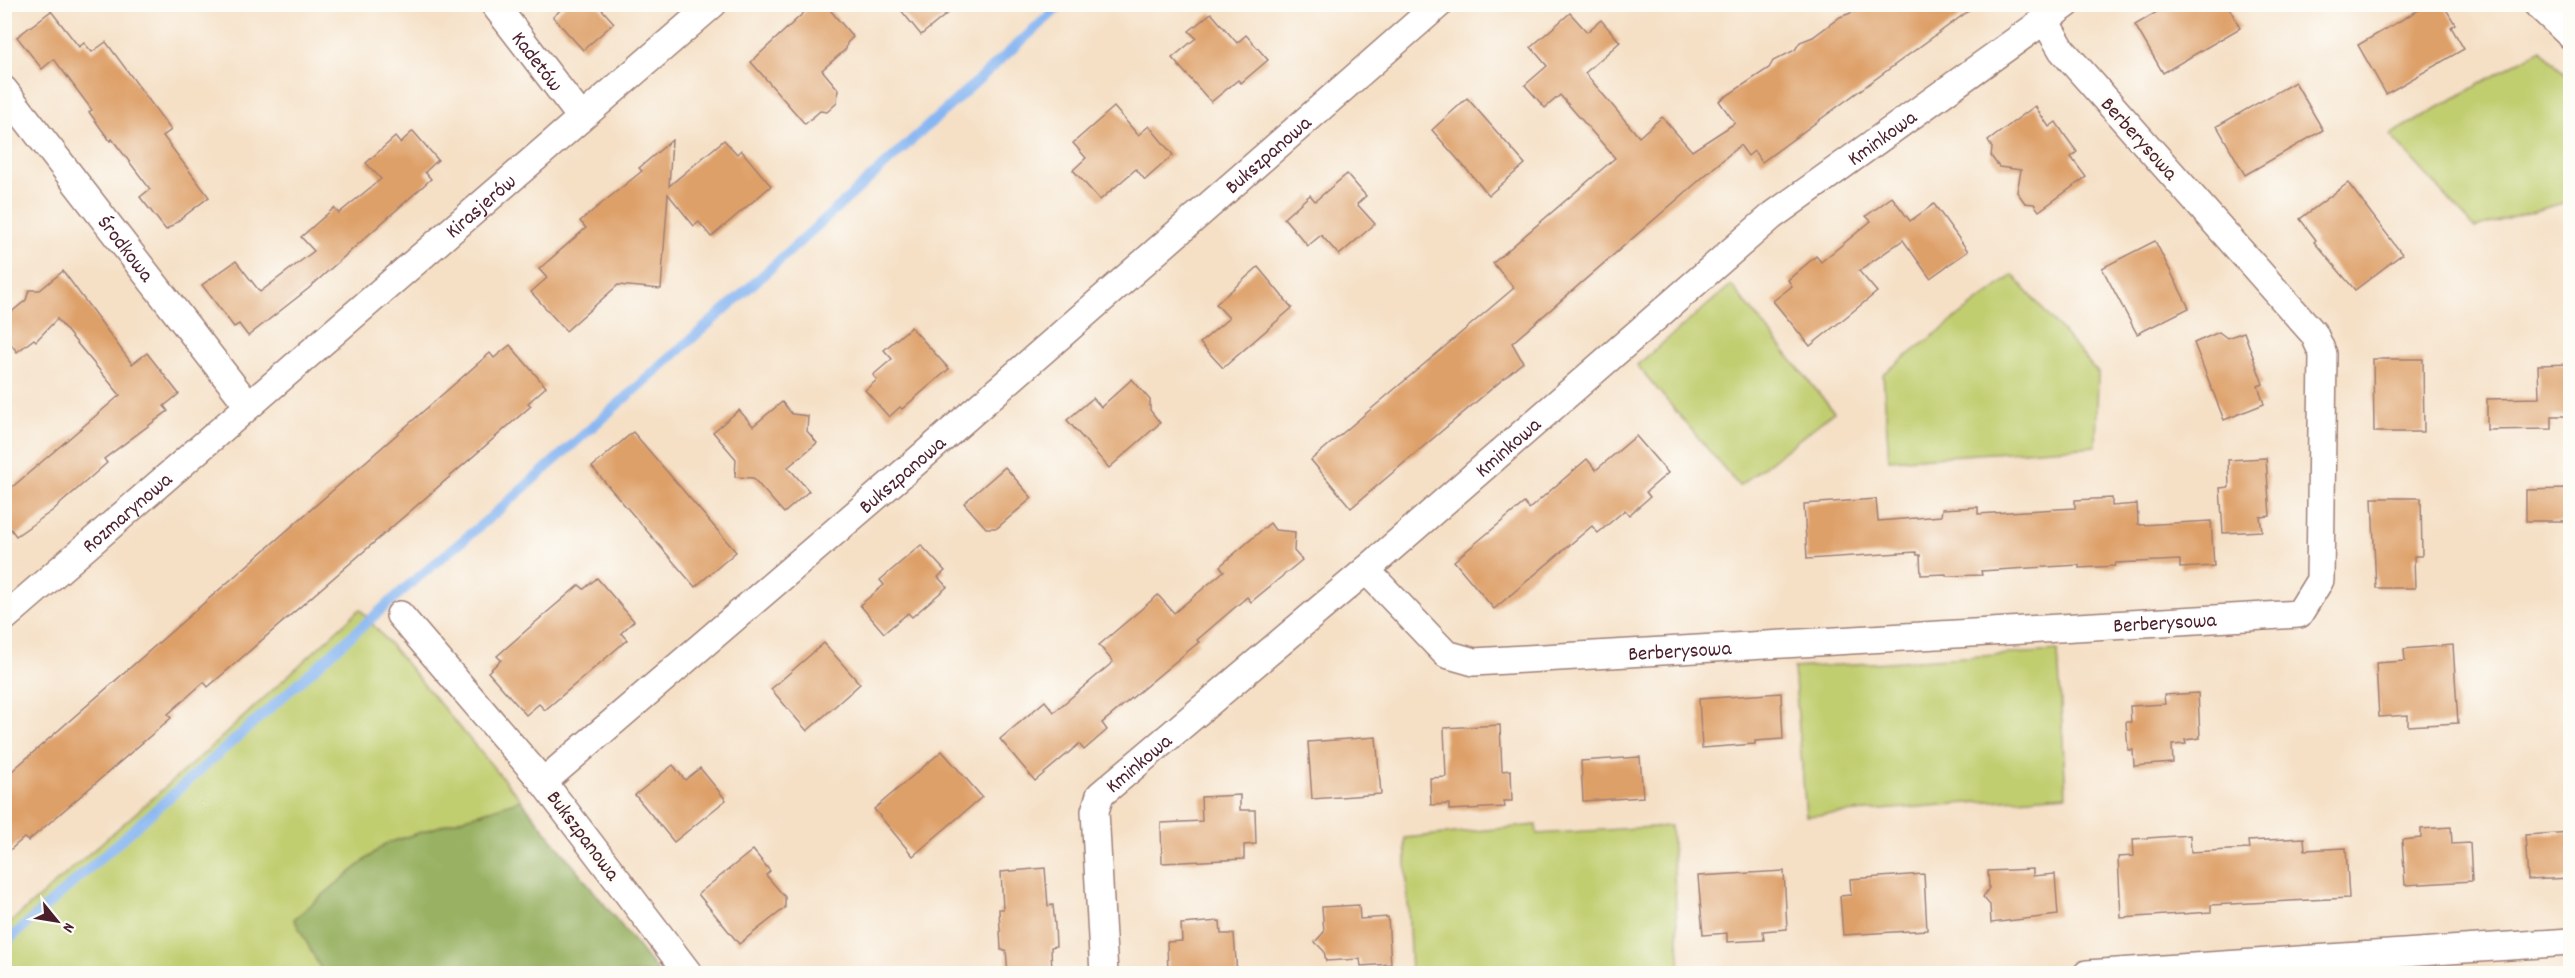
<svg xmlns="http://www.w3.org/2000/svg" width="2575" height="978" viewBox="0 0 2575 978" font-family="Dekko,sans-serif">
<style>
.green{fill:#c1ce70;stroke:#86764e;stroke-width:1.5}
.forest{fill:#98b162;stroke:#716846;stroke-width:1.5}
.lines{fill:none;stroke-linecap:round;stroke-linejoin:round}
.stream{stroke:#86b5f1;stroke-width:10}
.building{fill:#dea069}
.minor-casing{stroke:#a08078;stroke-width:30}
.minor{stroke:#fff;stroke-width:27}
.labels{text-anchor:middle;stroke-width:6;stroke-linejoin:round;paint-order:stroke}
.street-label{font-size:21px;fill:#4a1f2b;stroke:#fdfcf7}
</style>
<rect width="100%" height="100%" fill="#fdfcf7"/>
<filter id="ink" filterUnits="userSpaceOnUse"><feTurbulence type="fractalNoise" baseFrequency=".0167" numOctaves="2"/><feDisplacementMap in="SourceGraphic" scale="12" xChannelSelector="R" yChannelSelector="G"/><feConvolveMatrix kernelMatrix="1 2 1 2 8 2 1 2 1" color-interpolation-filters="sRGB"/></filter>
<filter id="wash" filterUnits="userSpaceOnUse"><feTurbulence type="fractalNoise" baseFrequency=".008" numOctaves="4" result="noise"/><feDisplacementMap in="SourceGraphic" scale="24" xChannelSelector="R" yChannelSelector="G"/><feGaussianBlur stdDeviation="1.35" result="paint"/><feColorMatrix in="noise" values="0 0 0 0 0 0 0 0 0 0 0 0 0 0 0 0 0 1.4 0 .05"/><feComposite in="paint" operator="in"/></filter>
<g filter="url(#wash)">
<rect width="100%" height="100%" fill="#f5e0c6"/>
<g class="green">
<path d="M2541,49L2570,79V201L2475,228L2390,135Z"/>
<path d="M2013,275L2098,373L2096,446L1889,460L1883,374Z"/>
<path d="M1731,285L1834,412L1739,486L1637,365Z"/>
<path d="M360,609L521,800L385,844L295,919L323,973H5L4,928L210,748Z"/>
<path d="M2058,651L2066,795L1806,816L1794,668Z"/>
<path d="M1536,825L1537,834L1671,826L1680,973H1411L1405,838Z"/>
</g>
<path class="forest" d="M521,800L659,973H323L294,919L385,844Z"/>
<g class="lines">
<path class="stream" d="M4,944L409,585L492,516L740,296L1062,4"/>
</g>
<g id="blocks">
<g class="building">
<path d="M567,4H597L614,23L583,50L553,17Z"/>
<path d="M813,4H825L853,37L847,43L846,49L822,70L838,89L837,103L827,112L820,111L805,124L751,62Z"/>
<path d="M896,4H959L921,35Z"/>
<path d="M1875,4H1978L1762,162L1754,151L1748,156L1740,145L1512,343L1523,362L1351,508L1311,460L1514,288L1493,263L1615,158L1560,95L1545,108L1525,85L1547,66L1531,47L1570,13L1587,32L1601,20L1620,42L1585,73L1639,137L1662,117L1692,151L1735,123L1719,101L1769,68L1773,61L1795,50L1800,42L1813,37L1840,17Z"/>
<path d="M2170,4H2227L2240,28L2163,73L2135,25Z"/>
<path d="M2429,4H2443L2455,24L2451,27L2464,49L2386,94L2358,45Z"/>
<path d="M51,11L79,47L84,43L92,52L106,42L171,130L163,136L209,197L166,230L140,197L150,189L112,139L110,141L89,112L92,110L54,59L42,69L17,37Z"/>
<path d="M1211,13L1237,43L1246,35L1268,60L1241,83L1238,80L1211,102L1172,58L1196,38L1189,31Z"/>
<path d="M2295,82L2323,130L2245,175L2217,126Z"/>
<path d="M1467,98L1525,164L1489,195L1432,130Z"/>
<path d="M2035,106L2049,127L2056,122L2066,137L2077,152L2071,157L2086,177L2039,211L2034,204L2025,203L2017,192L2021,170L1999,167L1991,156L1992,148L1988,141Z"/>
<path d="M1114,107L1138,135L1149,126L1173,155L1145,180L1136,169L1100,200L1073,170L1086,158L1073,143Z"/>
<path d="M413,131L438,160L425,172L431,179L308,289L248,336L239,324L234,327L202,285L236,261L260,292L314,251L301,237L334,208L339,213L381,179L366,163L395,137L400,143Z"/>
<path d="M672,140L669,186L724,140L737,154L741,150L771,186L711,237L699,222L694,226L668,194L661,289L618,285L566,331L531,292L547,278L539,269L586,228L580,221L642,171L639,168Z"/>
<path d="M1347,174L1366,196L1357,204L1375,224L1339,255L1321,235L1308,246L1284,218L1310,195L1315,201Z"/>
<path d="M2348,183L2402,254L2355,290L2314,242L2316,240L2300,219Z"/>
<path d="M1892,197L1910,221L1934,204L1968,251L1930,278L1903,240L1859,271L1877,292L1810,346L1773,301L1792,286L1788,280L1816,256L1821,262L1871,221L1866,216Z"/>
<path d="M2155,241L2189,308L2137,334L2102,268Z"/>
<path d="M1258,267L1292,308L1223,368L1200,343L1229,318L1216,304Z"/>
<path d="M63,271L132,364L147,353L179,394L164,406L168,411L104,459L107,463L52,511L16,536L4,520V494L120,395L57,319L36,341L34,339L17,352L4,335V318L26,300L29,290H40Z"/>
<path d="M911,327L949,369L902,409L900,407L889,417L865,390L877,380L873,375L892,359L884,350Z"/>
<path d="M2219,332L2227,338L2244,332L2263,384L2258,386L2264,404L2224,420L2194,343Z"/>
<path d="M510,345L546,387L528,403L531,406L208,687L204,682L168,714L171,718L41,830L28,841L24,838L4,855V778L475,366L490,353L494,358Z"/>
<path d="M2373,359H2423L2424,432H2374Z"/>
<path d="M2571,364V416H2552V429L2487,430V399L2539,398L2538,365Z"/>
<path d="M1132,379L1150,400V410L1160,423L1109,468L1067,420L1093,398L1101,407Z"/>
<path d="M782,402L792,414L808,416L807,431L817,443L788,467L809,491L784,513L753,478L735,477L736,459L713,432L739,410L753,426Z"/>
<path d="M633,432L736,552L695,587L592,467Z"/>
<path d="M1636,436L1668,473L1646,492L1650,497L1629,515L1625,510L1598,533L1592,526L1494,609L1454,561L1524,503L1529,509L1587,459L1596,470Z"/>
<path d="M2266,458L2270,516L2260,517L2262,531L2223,533L2220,488L2229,487L2228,460Z"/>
<path d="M1005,467L1032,498L997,528H986L964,503Z"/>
<path d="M2571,489V521H2526V490Z"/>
<path d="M2112,498V506L2137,504L2138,524L2141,525L2211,521L2214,566L2180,568V560L2116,563L2115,566L2079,568V565L1981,571L1982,575L1946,576V574L1921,575L1920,555H1917L1916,552L1807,559L1804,504L1876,499L1878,521L1941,516L1942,509L1978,507V514L2075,508V500Z"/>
<path d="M2372,498H2421L2422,556H2414L2415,588H2376Z"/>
<path d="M1270,523L1275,530L1295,532L1294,551L1302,560L1251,602L1247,597L1197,640L1199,642L1102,723L1107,730L1084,750L1079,744L1035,781L1000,739L1045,701L1054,712L1113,662L1099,645L1158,595L1174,613L1224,571L1220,566Z"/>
<path d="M921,545L945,571L938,577L947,587L912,617L908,613L884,633L860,605L884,585L880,580Z"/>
<path d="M597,578L634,621L621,633L627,640L545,710L539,704L526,715L488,672L501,660L497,656L545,614L579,585L584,589Z"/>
<path d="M824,643L860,684L807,731L771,689Z"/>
<path d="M2453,645L2458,723L2408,726V715L2379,717L2376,663L2405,661L2404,649Z"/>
<path d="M1781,693L1783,739L1755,741V744L1702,748L1699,699Z"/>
<path d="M2198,693L2200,738L2185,740L2186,744L2172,745L2173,763L2134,766L2133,750H2128L2126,722H2131L2130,706L2165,704L2164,695Z"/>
<path d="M1500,725L1502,771L1511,770L1512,801H1504L1505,807L1449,810V804L1431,805L1430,778L1446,777L1444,728Z"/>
<path d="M1376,737L1381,794L1312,799L1308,742Z"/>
<path d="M942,751L982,797L913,856L874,809Z"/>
<path d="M1640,757L1643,797L1583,801L1581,761Z"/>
<path d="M673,765L685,780L700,768L726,800L674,842L635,795Z"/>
<path d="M1240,795V810H1255L1256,844L1244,845V859L1162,863L1161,823L1202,821L1201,797Z"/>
<path d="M2451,827L2452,844L2470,843L2472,881L2405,885L2402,840L2421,838V829Z"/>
<path d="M2571,832V878L2528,880L2525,835Z"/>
<path d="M2190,835L2191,852L2249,849L2248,841L2304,838L2305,850L2346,848L2349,898L2211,905V912L2121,918L2118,857L2134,856L2133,839Z"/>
<path d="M753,850L770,871L766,875L785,897V908L739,944L698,894Z"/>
<path d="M1045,868L1048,906L1053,905L1055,926L1056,946L1051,947L1052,974H1008L1006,950H1001L999,909H1003L1001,872Z"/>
<path d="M2033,869V876L2055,874L2058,915L1991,923L1990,905L1983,897L1989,888L1988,871Z"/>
<path d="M1784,871L1787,929L1763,931L1764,940L1746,941L1727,942V933L1703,935L1698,876Z"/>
<path d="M1924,874L1927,930L1843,935L1840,896L1851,895L1850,879Z"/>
<path d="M1359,905L1360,919L1388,917L1391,964L1361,966L1360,959L1326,961L1324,951L1315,942L1324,932L1322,907Z"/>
<path d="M1220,921L1221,934H1234L1237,974H1168L1167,942L1182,941L1181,924Z"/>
</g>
</g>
</g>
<g filter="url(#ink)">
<use href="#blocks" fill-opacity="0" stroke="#a08078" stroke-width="1.5"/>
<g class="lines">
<defs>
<g id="minor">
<path id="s1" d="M494,4L581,117"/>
<path d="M2537,4L2570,35"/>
<path id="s2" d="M4,90L248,405"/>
<path id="s3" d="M1366,570L1446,654L1474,662L2299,614L2320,580L2323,354L2314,334L2062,50L2044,19"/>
<path d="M400,615L543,782"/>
<path id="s4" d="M4,618L713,4"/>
<path id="s5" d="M689,974L543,782L901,475L1439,4"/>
<path id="s6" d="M1104,974L1095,811L1100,795L1366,570L1772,216L2067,4"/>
<path d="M2087,974L2570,942"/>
</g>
</defs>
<use href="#minor" class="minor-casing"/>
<use href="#minor" class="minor"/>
</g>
</g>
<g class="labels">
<g class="street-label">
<text dy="7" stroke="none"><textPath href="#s1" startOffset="72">Kadetów</textPath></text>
<text dy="7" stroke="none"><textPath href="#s6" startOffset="1202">Kminkowa</textPath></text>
<text transform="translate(2140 138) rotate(48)" y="7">Berberysowa</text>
<text dy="7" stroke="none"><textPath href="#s5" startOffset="1200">Bukszpanowa</textPath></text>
<text dy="7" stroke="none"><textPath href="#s4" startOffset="630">Kirasjerów</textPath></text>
<text dy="7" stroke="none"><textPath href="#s2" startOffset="200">Środkowa</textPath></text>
<text dy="7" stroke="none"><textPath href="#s6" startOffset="716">Kminkowa</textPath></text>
<text dy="7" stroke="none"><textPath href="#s5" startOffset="714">Bukszpanowa</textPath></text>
<text dy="7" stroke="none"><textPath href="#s4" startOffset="162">Rozmarynowa</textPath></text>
<text dy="7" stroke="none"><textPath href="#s3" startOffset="837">Berberysowa</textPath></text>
<text dy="7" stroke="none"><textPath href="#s3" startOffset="351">Berberysowa</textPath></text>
<text dy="7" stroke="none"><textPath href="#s6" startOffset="230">Kminkowa</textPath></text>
<text transform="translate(584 835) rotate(53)" y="7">Bukszpanowa</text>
</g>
</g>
<rect width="2575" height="978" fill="none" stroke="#fdfcf7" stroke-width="24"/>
<g transform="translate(57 921) rotate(120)" stroke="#fdfcf7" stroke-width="4.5" paint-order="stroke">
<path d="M0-4.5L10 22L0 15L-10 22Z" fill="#4a1f2b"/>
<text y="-9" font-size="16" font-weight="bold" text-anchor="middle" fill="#4a1f2b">N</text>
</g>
</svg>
